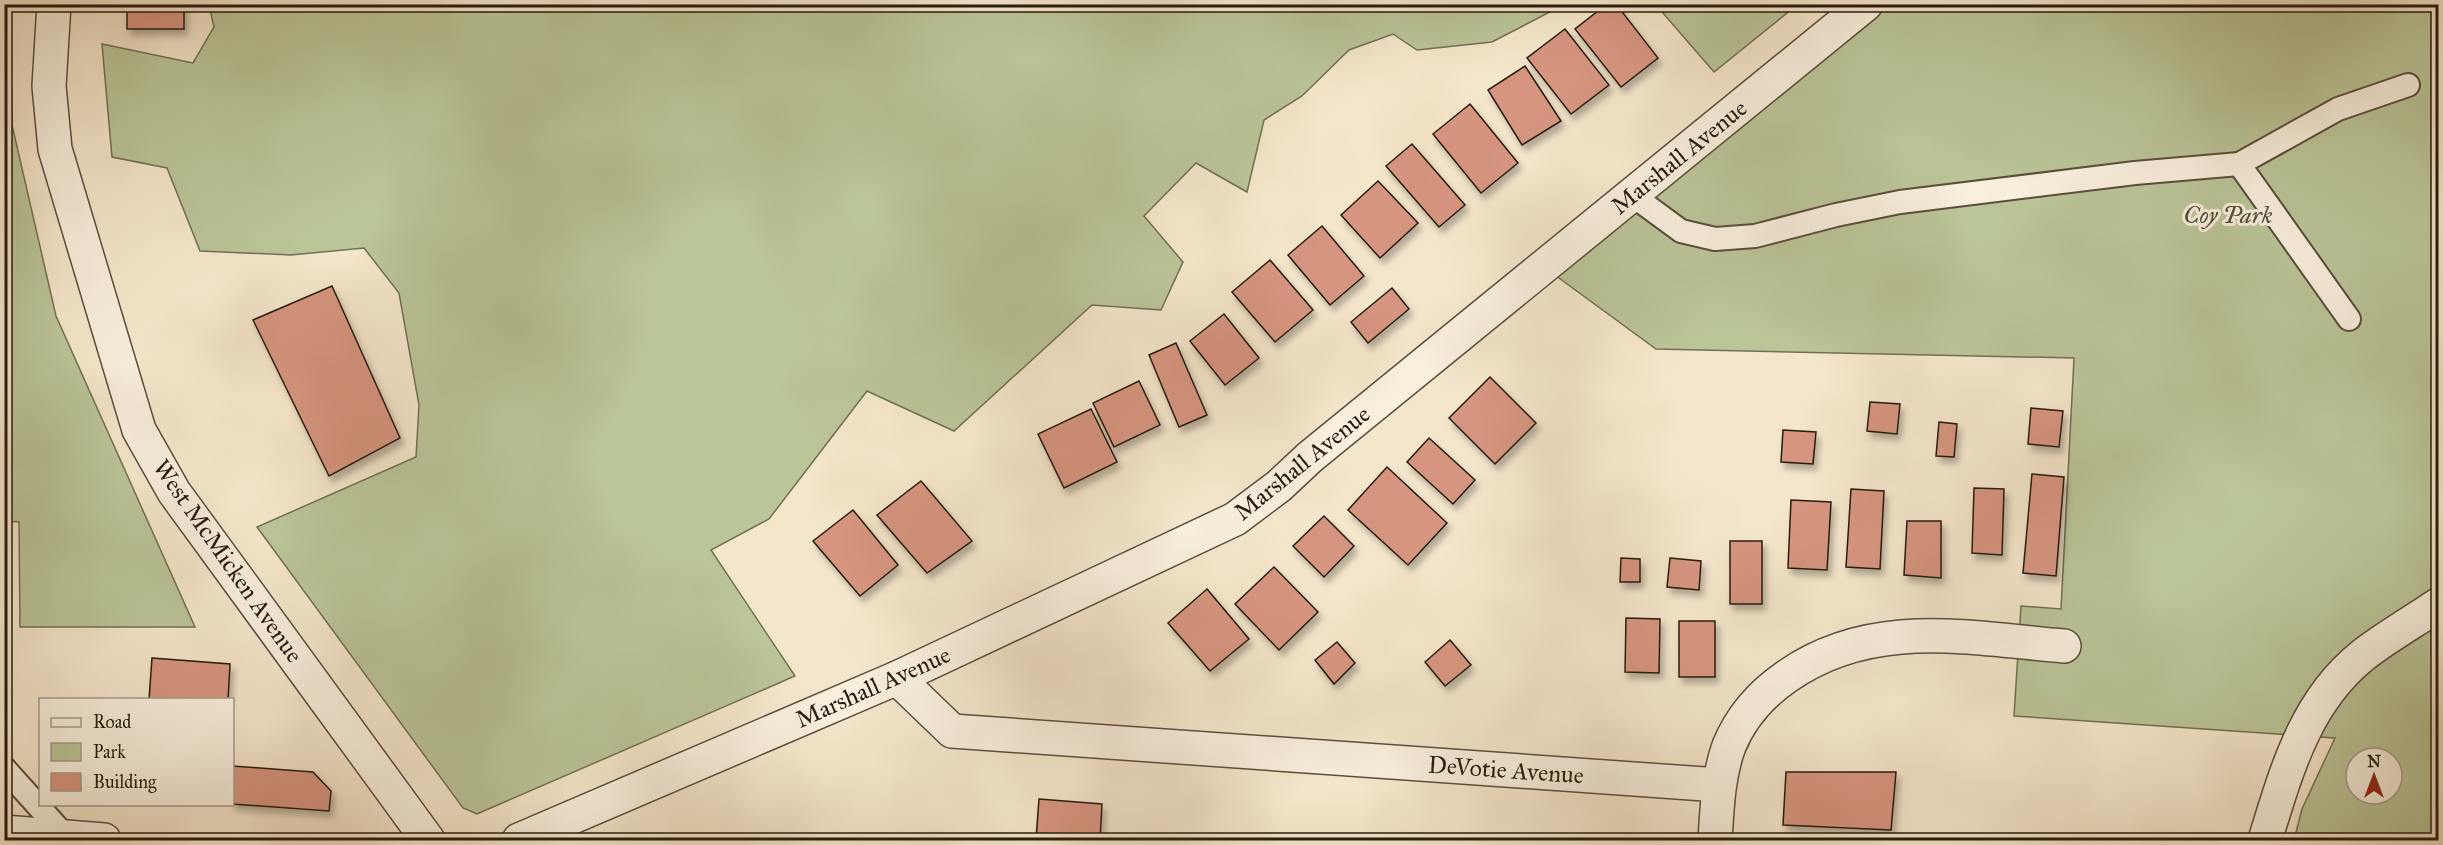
<svg xmlns="http://www.w3.org/2000/svg" width="2443" height="845" viewBox="0 0 2443 845" font-family="'IM FELL Great Primer',serif">
<style>
.green{fill:#bac598;stroke:#717053;stroke-width:1.5;fill-rule:evenodd}
.building{fill:#d6957f;stroke:#281b0e;stroke-width:1.5;filter:url(#shadow)}
.lines{fill:none;stroke-linecap:round;stroke-linejoin:round}
.service-casing{stroke:#5b4e3d;stroke-width:26}
.minor-casing{stroke:#5b4e3d;stroke-width:36}
.tertiary-casing{stroke:#5b4e3d;stroke-width:36}
.service{stroke:#f8efdd;stroke-width:22}
.minor{stroke:#f8efdd;stroke-width:33}
.tertiary{stroke:#f8efdd;stroke-width:33}
.labels{text-anchor:middle;stroke-width:6;stroke-linejoin:round;paint-order:stroke}
.street-label{font-size:24px;fill:#281b0e;stroke:#f8efdd}
.park-label{font-size:24px;font-style:italic;fill:#544e37;stroke:#f8efdd}
</style>
<defs>
<filter id="shadow"><feDropShadow dx="3.5" dy="6" stdDeviation="3" flood-color="#0004"/></filter>
</defs>
<rect width="100%" height="100%" fill="#f4e6cb"/>
<filter id="stains"><feTurbulence type="fractalNoise" baseFrequency=".00333" numOctaves="4"/><feColorMatrix values="0 0 0 0 .2 0 0 0 0 .09 0 0 0 0 .02 0 0 0 .5 -.17"/></filter>
<radialGradient id="worn" r=".72"><stop offset=".6" stop-color="#630" stop-opacity="0"/><stop offset="1" stop-color="#630" stop-opacity=".3"/></radialGradient>
<g class="green">
<path d="M4,5H10L12,125L56,316L195,627H20L19,522L4,521Z"/>
<path d="M209,5V4L1563,5L1492,42L1417,50L1393,34L1349,50L1302,96L1264,120L1247,192L1196,163L1144,216L1183,262L1161,310L1092,305L954,431L867,391L769,519L711,550L795,676L477,814L463,808L257,527L416,457L419,405L399,293L364,248L291,255L200,251L167,168L112,157L102,44L193,63L214,27Z"/>
<path d="M1656,5H1797L1714,72Z"/>
<path d="M1879,5H2438V840H2294L2302,809L2335,738L2014,716L2021,606L2061,609L2074,358L1656,349L1544,267ZM2356,758H2392V794H2356Z"/>
</g>
<g class="building">
<rect x="127" y="4" width="57" height="25"/>
<path d="M1607,4H1616L1658,58L1621,87L1575,29Z"/>
<path d="M1565,29L1609,85L1571,114L1527,58Z"/>
<path d="M1525,66L1561,121L1522,145L1488,90Z"/>
<path d="M1470,104L1518,163L1481,193L1433,134Z"/>
<path d="M1412,144L1465,205L1439,227L1386,166Z"/>
<path d="M1378,181L1418,223L1380,258L1341,215Z"/>
<path d="M1322,226L1364,276L1330,305L1288,255Z"/>
<path d="M1270,260L1313,310L1275,342L1232,292Z"/>
<path d="M332,286L400,438L329,476L253,320Z"/>
<path d="M1392,288L1409,309L1368,343L1351,322Z"/>
<path d="M1224,314L1259,358L1225,385L1190,341Z"/>
<path d="M1176,343L1207,415L1179,427L1149,355Z"/>
<path d="M1490,377L1536,423L1495,464L1449,418Z"/>
<path d="M1139,381L1160,425L1114,447L1093,403Z"/>
<path d="M1870,402L1900,404L1897,434L1867,431Z"/>
<path d="M2031,408L2063,411L2059,447L2028,444Z"/>
<path d="M1091,409L1117,462L1064,488L1038,434Z"/>
<path d="M1939,422L1957,424L1954,457L1936,456Z"/>
<path d="M1783,430L1816,432L1813,464L1781,462Z"/>
<path d="M1429,438L1475,480L1453,504L1407,462Z"/>
<path d="M1387,467L1447,523L1408,565L1348,510Z"/>
<path d="M2032,474L2064,477L2056,576L2023,573Z"/>
<path d="M921,481L972,541L927,573L877,515Z"/>
<path d="M1974,488L2004,489L2002,555L1972,553Z"/>
<path d="M1851,489L1884,491L1880,569L1846,567Z"/>
<path d="M1791,500L1831,502L1827,570L1788,568Z"/>
<path d="M853,510L898,565L860,596L813,541Z"/>
<path d="M1324,516L1354,546L1324,577L1293,546Z"/>
<path d="M1907,521H1941V578L1904,575Z"/>
<rect x="1730" y="541" width="32" height="63"/>
<path d="M1621,558L1640,559V582H1620Z"/>
<path d="M1670,558L1701,561L1699,590L1667,587Z"/>
<path d="M1274,567L1318,612L1279,650L1235,604Z"/>
<path d="M1207,589L1249,639L1210,671L1168,623Z"/>
<path d="M1626,618L1660,619L1659,673L1625,672Z"/>
<rect x="1679" y="621" width="36" height="56"/>
<path d="M1450,640L1471,665L1445,686L1425,662Z"/>
<path d="M1337,642L1355,663L1334,684L1315,660Z"/>
<path d="M152,658L230,664L228,700H149Z"/>
<path d="M232,766L313,772L331,791L329,811L232,804Z"/>
<path d="M1786,772H1896L1891,830L1783,825Z"/>
<path d="M1039,799L1102,804L1100,840H1036Z"/>
</g>
<g class="lines">
<defs>
<g id="service">
<path d="M2239,164L2349,319"/>
<path d="M1632,195L1681,231L1715,239L1755,236L1836,215L1900,202L2135,173L2239,164L2338,109L2408,85"/>
<path d="M4,768L66,837"/>
</g>
<g id="minor">
<path d="M54,4L49,86L55,149L139,430L174,492L428,840"/>
<path d="M897,678L952,731L1719,785"/>
<path d="M519,840L897,678L1235,519L1279,486L1310,457L1866,4"/>
<path d="M1715,840C1717,809 1718,776 1729,746C1741,717 1760,695 1786,677C1871,617 1968,638 2064,646"/>
<path d="M2265,840C2286,773 2304,703 2362,656C2386,637 2413,622 2438,605"/>
</g>
<path id="tertiary" d="M4,832L104,840"/>
</defs>
<use href="#service" class="service-casing"/>
<use href="#minor" class="minor-casing"/>
<use href="#tertiary" class="tertiary-casing"/>
<use href="#service" class="service"/>
<use href="#minor" class="minor"/>
<use href="#tertiary" class="tertiary"/>
</g>
<g class="labels">
<g class="street-label">
<text transform="translate(1679 157) rotate(-39)" y="8">Marshall Avenue</text>
<text transform="translate(1302 463) rotate(-39)" y="8">Marshall Avenue</text>
<text transform="translate(228 561) rotate(55)" y="8">West McMicken Avenue</text>
<text transform="translate(873 687) rotate(-24)" y="8">Marshall Avenue</text>
<text transform="translate(1506 770) rotate(4)" y="8">DeVotie Avenue</text>
</g>
<g class="park-label">
<text x="2228" y="223">Coy Park</text>
</g>
</g>
<rect width="2443" height="845" fill="none" stroke="#f4e6cb" stroke-width="24"/>
<rect x="6" y="6" width="2431" height="833" fill="none" stroke="#281b0e" stroke-width="3"/>
<rect x="12" y="12" width="2419" height="821" fill="none" stroke="#281b0e" stroke-width="1.5"/>
<rect x="39" y="698" width="195" height="108" fill="#f8efdd" stroke="#a59a8a" stroke-width="1.5"/>
<rect x="51" y="718" width="30" height="9" fill="#f8efdd" stroke="#a59a8a" stroke-width="1.5"/>
<text x="93" y="728" font-size="18" fill="#281b0e">Road</text>
<rect x="51" y="743" width="30" height="18" fill="#bac598" stroke="#a59a8a" stroke-width="1.5"/>
<text x="93" y="758" font-size="18" fill="#281b0e">Park</text>
<rect x="51" y="773" width="30" height="18" fill="#d6957f" stroke="#a59a8a" stroke-width="1.5"/>
<text x="93" y="788" font-size="18" fill="#281b0e">Building</text>
<g transform="translate(2374 776)"><circle r="28" fill="#f8efdd" stroke="#a59a8a" stroke-width="1.5"/>
<path d="M0-4.5L10 22L0 15L-10 22Z" fill="#8f2418"/>
<text y="-9" font-size="16" font-weight="bold" text-anchor="middle" fill="#281b0e">N</text>
</g>
<rect width="100%" height="100%" filter="url(#stains)"/>
<rect width="100%" height="100%" fill="url(#worn)"/>
</svg>
